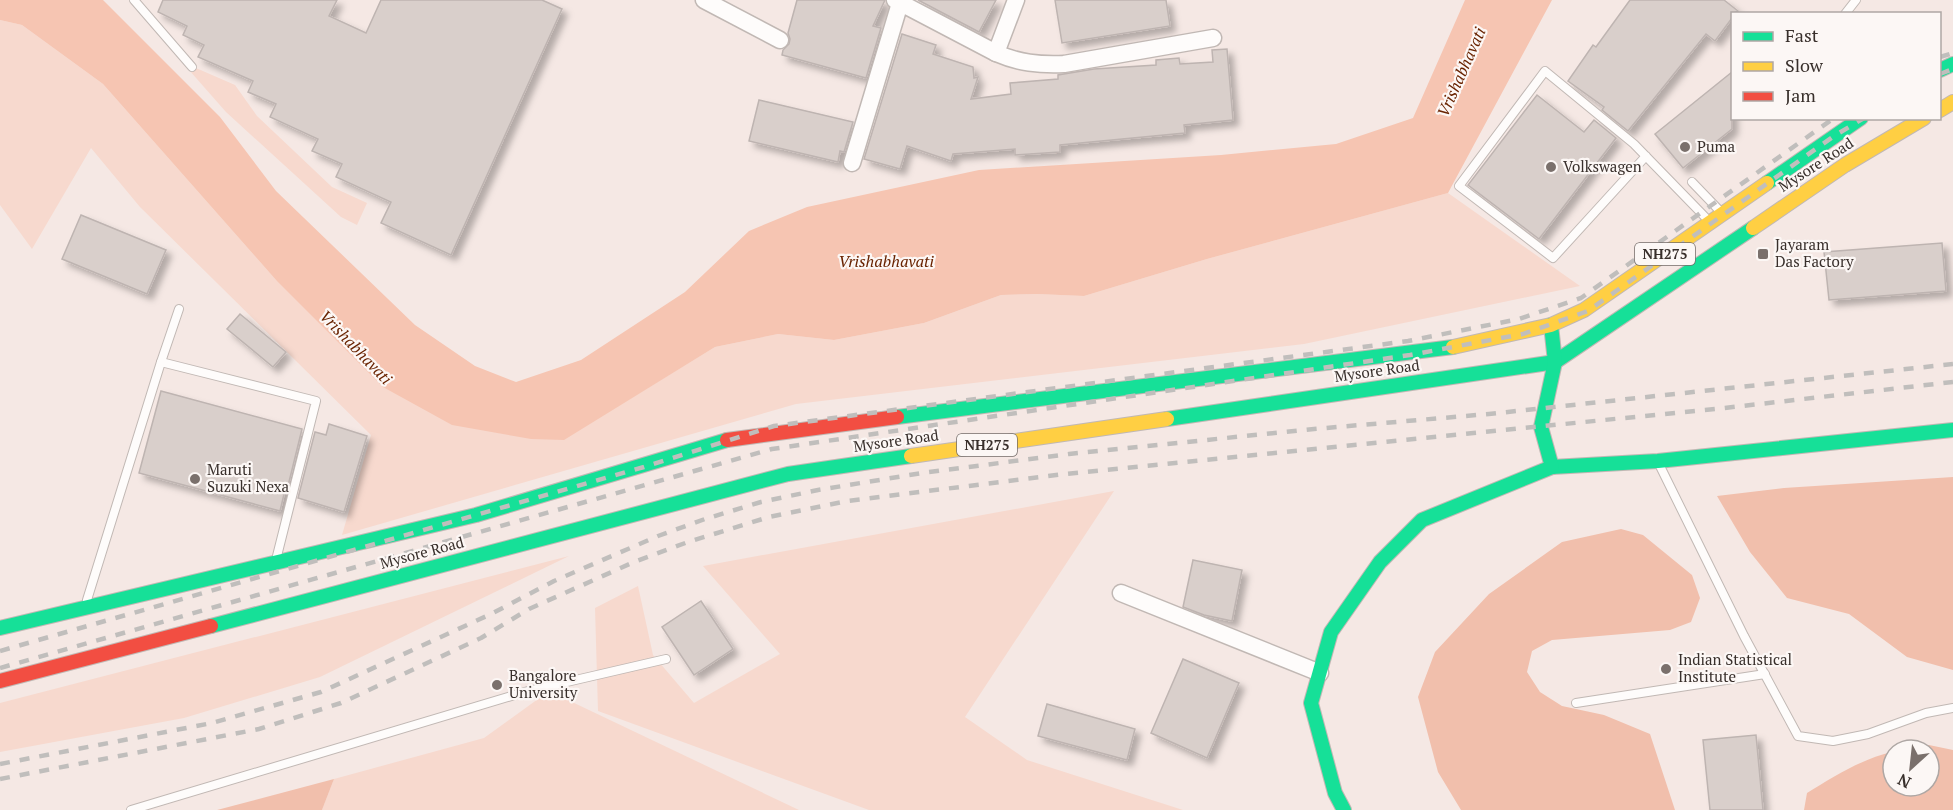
<svg xmlns="http://www.w3.org/2000/svg" width="1953" height="810" viewBox="0 0 1953 810" font-family="'PT Serif',serif">
<style>
.green{fill:#f7d9ce}
.forest{fill:#f1bfac}
.water{fill:#f6c5b2}
.building{fill:#d9cfcb;stroke:#beb4b1;stroke-width:1.5;filter:url(#shadow)}
.lines{fill:none;stroke-linecap:round;stroke-linejoin:round}
.lane-casing{stroke:#c1b8b4;stroke-width:10}
.street-casing{stroke:#c1b8b4;stroke-width:19}
.fast-casing{stroke:#c1b8b4;stroke-width:16}
.slow-casing{stroke:#c1b8b4;stroke-width:16}
.jam-casing{stroke:#c1b8b4;stroke-width:16}
.lane{stroke:#fefcfb;stroke-width:8}
.street{stroke:#fefcfb;stroke-width:16}
.fast{stroke:#16e098;stroke-width:14}
.slow{stroke:#ffcf43;stroke-width:14}
.jam{stroke:#f24e42;stroke-width:14}
.rail{stroke:#c0bebc;stroke-width:4.5;stroke-dasharray:10 10;stroke-linecap:butt}
.poi-dot{fill:#7a706c;stroke:#fcf7f5;stroke-width:2}
.labels{text-anchor:middle;stroke-width:4.5;stroke-linejoin:round;paint-order:stroke}
.shield{fill:#fcf7f5;stroke:#736b68;stroke-width:1.5}
.shield-label{font-size:14px;font-weight:bold;fill:#382f2b}
.poi-label{font-size:15px;fill:#382f2b;stroke:#fcf7f5;text-anchor:start}
.street-label{font-size:15px;fill:#382f2b;stroke:#fcf7f5}
.water-label{font-size:16px;font-style:italic;fill:#692300;stroke:#fcf7f5}
</style>
<defs>
<filter id="shadow"><feDropShadow dx="5.5" dy="5.5" stdDeviation="3" flood-color="#0004"/></filter>
</defs>
<rect width="100%" height="100%" fill="#f5e8e4"/>
<g class="green">
<path d="M0,20L22,25L103,84L276,280L564,439L715,347L778,334L834,340L924,323L1001,295L1037,294L1084,296L1207,259L1448,193L1580,286L1304,344L796,404L342,535L371,435L140,207L91,148L32,249L0,205Z"/>
<path d="M182,62L235,85L257,116L332,187L367,203L357,225L341,217L226,112Z"/>
<path d="M1114,491L965,717L1027,760L1183,810H869L598,711L595,608L638,586L653,655L694,703L780,654L703,566Z"/>
<path d="M569,556L320,677L184,718L0,752V703Z"/>
<path d="M549,691L799,810H322L334,779L484,738Z"/>
</g>
<g class="forest">
<path d="M1953,477V670L1907,657L1849,614L1787,598L1750,552L1717,496L1784,488Z"/>
<path d="M1621,529L1643,535L1692,575L1700,598L1691,622L1670,630L1552,640L1532,651L1527,672L1540,692L1562,706L1604,715L1650,734L1675,810H1461L1438,772L1418,697L1435,652L1489,594L1562,542Z"/>
<path d="M1929,745L1953,750V810H1804L1807,793C1833,777 1863,758 1893,752V786H1929V750H1904Z"/>
<path d="M334,779L322,810H217Z"/>
</g>
<path class="water" d="M0,0H103L220,117L276,191L415,325L475,366L516,382L581,360L685,292L749,231L807,207L979,170L1221,155L1336,144L1413,118L1465,0H1552L1448,193L1207,259L1084,296L1037,294L1001,295L924,323L834,340L778,334L715,347L564,440L531,439L452,425L383,387L276,280L103,84L22,25L0,20Z"/>
<g class="building">
<path d="M163,0H337L329,16L366,33L381,0H542L562,9L451,255L381,223L391,202L336,177L342,164L312,151L318,139L270,117L276,104L248,92L253,81L198,57L204,45L183,35L187,26L158,12Z"/>
<path d="M797,0H885L873,26L881,28L866,78L782,55L783,50L789,44L790,39L788,33Z"/>
<path d="M918,0H996L979,32Z"/>
<path d="M1055,0H1166L1170,26L1062,43Z"/>
<path d="M1630,0H1724L1738,11L1732,14V18L1715,41L1706,34L1628,131L1602,110L1604,107L1568,81L1593,45L1596,47Z"/>
<path d="M902,34L936,45L933,54L973,67L974,78L978,77L971,99L1011,94L1010,83L1058,79V75L1094,69L1156,65V60L1179,58L1180,64L1213,62L1212,50L1227,49L1233,120L1184,125L1185,133L1060,145V152L1015,155V149L953,154L951,161L907,146L900,169L864,159Z"/>
<path d="M1732,72V129L1683,168L1655,134Z"/>
<path d="M1537,95L1584,132L1594,120L1616,138L1539,239L1468,185Z"/>
<path d="M759,100L853,122L844,152L840,151L838,162L749,141Z"/>
<path d="M81,215L166,250L147,294L62,259Z"/>
<path d="M1942,243L1946,291L1829,300L1824,252Z"/>
<path d="M240,314L286,352L273,367L227,329Z"/>
<path d="M161,391L302,429L286,494H284L280,511L139,473Z"/>
<path d="M329,424L367,436L344,512L298,498L315,432L326,435Z"/>
<path d="M1193,560L1242,570L1232,621L1204,615L1183,607Z"/>
<path d="M701,601L733,649L694,675L662,627Z"/>
<path d="M1183,659L1239,683L1207,758L1151,733Z"/>
<path d="M1047,704L1135,729L1127,760L1038,736Z"/>
<path d="M1756,735L1763,810H1710L1703,740Z"/>
</g>
<g class="lines">
<defs>
<g id="lane">
<path d="M134,0L192,67"/>
<path d="M1845,14L1856,0"/>
<path d="M1646,156L1553,258L1459,186L1545,71L1634,144L1706,218"/>
<path d="M1692,182L1718,209"/>
<path d="M161,362L179,309"/>
<path d="M1658,462L1744,636L1798,736L1833,741L1868,734L1926,713L1953,708"/>
<path d="M87,600L161,362L316,401L277,556"/>
<path d="M1576,703L1765,674"/>
<path d="M131,810L528,691L666,659"/>
</g>
<g id="street">
<path d="M704,0L780,40"/>
<path d="M895,0L996,53L1016,0"/>
<path d="M996,53C1019,63 1039,65 1064,64L1213,38"/>
<path d="M852,163L900,3"/>
<path d="M1121,593L1320,673"/>
</g>
<g id="fast">
<path d="M1940,70L1953,64"/>
<path d="M1767,183L1861,118"/>
<path d="M897,417L1453,347"/>
<path d="M1167,419L1555,362L1753,228"/>
<path d="M1552,467L1658,461L1953,430"/>
<path d="M211,626L788,474L911,456"/>
<path d="M0,628L476,515L727,440"/>
<path d="M1344,810L1335,793L1311,703L1331,632L1380,562L1422,520L1552,467L1541,427L1555,362L1551,325"/>
</g>
<g id="slow">
<path d="M1940,110L1953,102"/>
<path d="M1753,228L1845,165L1924,118"/>
<path d="M1453,347L1551,325L1584,310L1767,183"/>
<path d="M911,456L1167,419"/>
</g>
<g id="jam">
<path d="M727,440L897,417"/>
<path d="M0,681L211,626"/>
</g>
</defs>
<use href="#lane" class="lane-casing"/>
<use href="#street" class="street-casing"/>
<use href="#fast" class="fast-casing"/>
<use href="#slow" class="slow-casing"/>
<use href="#jam" class="jam-casing"/>
<use href="#lane" class="lane"/>
<use href="#street" class="street"/>
<use href="#fast" class="fast"/>
<use href="#slow" class="slow"/>
<use href="#jam" class="jam"/>
<g class="rail">
<path d="M1940,57L1953,53"/>
<path d="M1940,74L1953,69"/>
<path d="M0,651L644,467L774,426L1408,341L1519,319L1581,298L1834,118"/>
<path d="M0,668L772,449L1410,355L1523,334L1588,311L1834,136L1864,118"/>
<path d="M0,764L212,723L321,692L491,614L554,581L658,536L705,519L761,502L818,490L922,473L1069,454L1314,429L1489,414L1953,364"/>
<path d="M0,779L259,729L341,703L481,638L529,609L634,562L688,542L769,517L847,501L1065,474L1724,408L1953,382"/>
</g>
</g>
<g class="poi-dot">
<circle cx="1685" cy="147" r="6"/>
<circle cx="1551" cy="167" r="6"/>
<rect x="1757" y="248" width="12" height="12" rx="3"/>
<circle cx="195" cy="479" r="6"/>
<circle cx="1666" cy="669" r="6"/>
<circle cx="497" cy="685" r="6"/>
</g>
<g class="labels">
<g class="shield">
<rect x="1635" y="243" width="60" height="22" rx="4.5"/>
<rect x="957" y="434" width="60" height="22" rx="4.5"/>
</g>
<g class="shield-label">
<text x="1665" y="259">NH275</text>
<text x="987" y="450">NH275</text>
</g>
<g class="poi-label">
<text x="1697" y="152">Puma</text>
<text x="1563" y="172">Volkswagen</text>
<text x="1775" y="250">Jayaram<tspan x="1775" dy="17">Das Factory</tspan></text>
<text x="207" y="475">Maruti<tspan x="207" dy="17">Suzuki Nexa</tspan></text>
<text x="1678" y="665">Indian Statistical<tspan x="1678" dy="17">Institute</tspan></text>
<text x="509" y="681">Bangalore<tspan x="509" dy="17">University</tspan></text>
</g>
<g class="street-label">
<text transform="translate(1816 165) rotate(-33)" y="5">Mysore Road</text>
<text transform="translate(1377 371) rotate(-8)" y="5">Mysore Road</text>
<text transform="translate(896 441) rotate(-8)" y="5">Mysore Road</text>
<text transform="translate(422 553) rotate(-15)" y="5">Mysore Road</text>
</g>
<g class="water-label">
<text transform="translate(1461 72) rotate(-66)" y="6">Vrishabhavati</text>
<text x="886" y="267">Vrishabhavati</text>
<text transform="translate(356 347) rotate(46)" y="6">Vrishabhavati</text>
</g>
</g>
<rect x="1731" y="12" width="210" height="108" fill="#fcf7f5" stroke="#aea7a4" stroke-width="1.5"/>
<rect x="1743" y="32" width="30" height="9" fill="#16e098" stroke="#aea7a4" stroke-width="1.5"/>
<text x="1785" y="42" font-size="18" fill="#382f2b">Fast</text>
<rect x="1743" y="62" width="30" height="9" fill="#ffcf43" stroke="#aea7a4" stroke-width="1.5"/>
<text x="1785" y="72" font-size="18" fill="#382f2b">Slow</text>
<rect x="1743" y="92" width="30" height="9" fill="#f24e42" stroke="#aea7a4" stroke-width="1.5"/>
<text x="1785" y="102" font-size="18" fill="#382f2b">Jam</text>
<g transform="translate(1911 768) rotate(207)"><circle r="28" fill="#fcf7f5" stroke="#aea7a4" stroke-width="1.5"/>
<path d="M0-4.5L10 22L0 15L-10 22Z" fill="#7a706c"/>
<text y="-9" font-size="16" font-weight="bold" text-anchor="middle" fill="#382f2b">N</text>
</g>
</svg>
